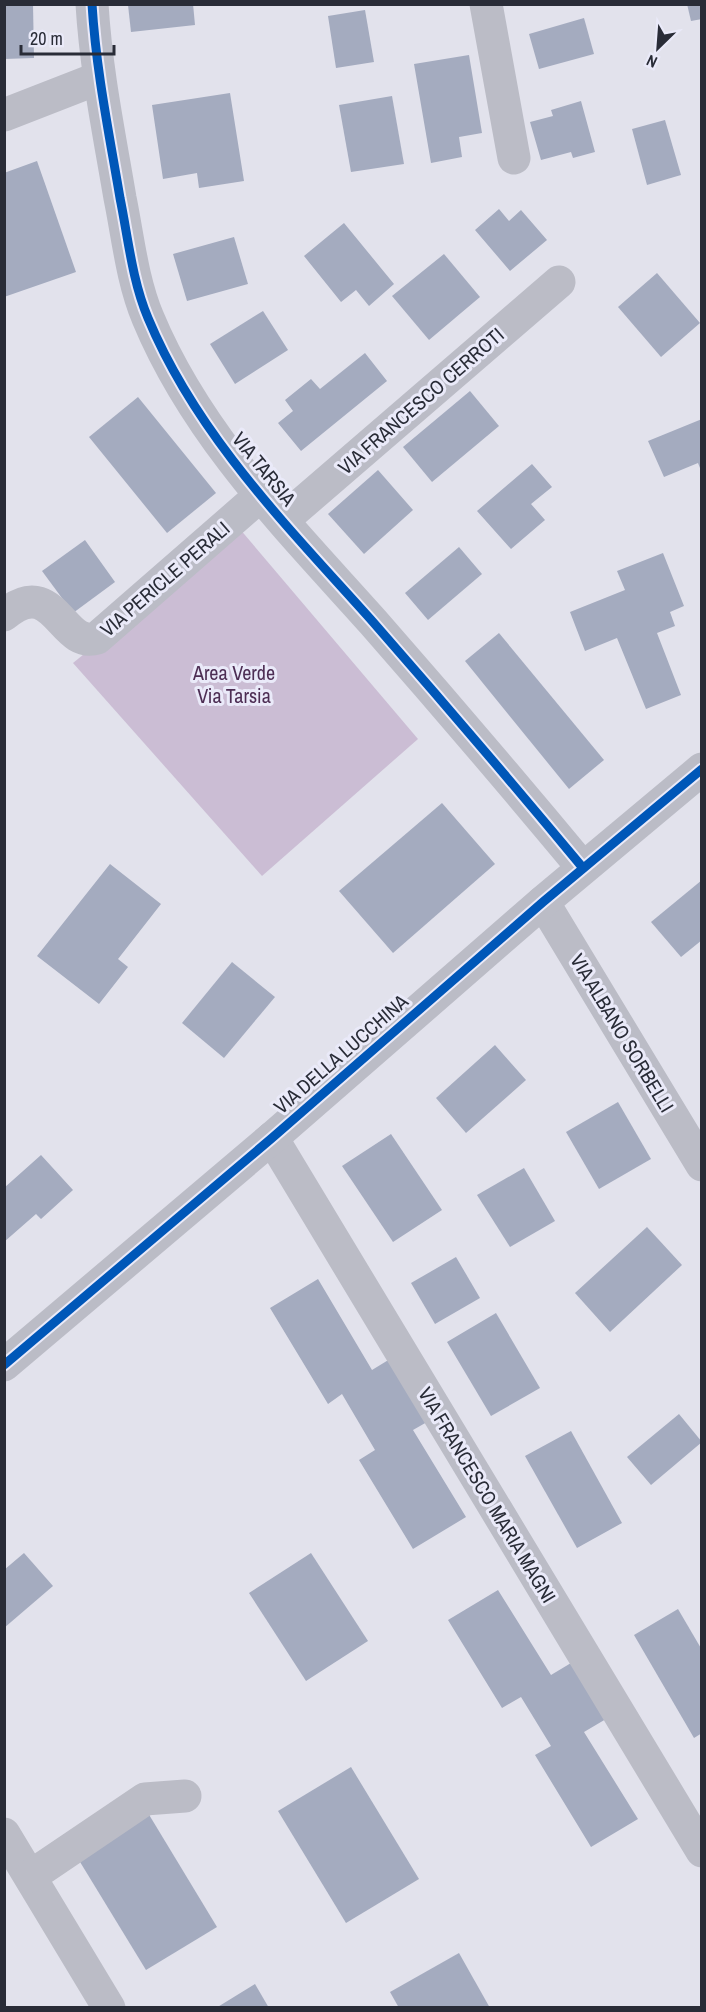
<svg xmlns="http://www.w3.org/2000/svg" width="706" height="2012" viewBox="0 0 706 2012" font-family="'Archivo Narrow',sans-serif">
<style>
.green{fill:#cbbdd4}
.building{fill:#a4abbf}
.lines{fill:none;stroke-linecap:round;stroke-linejoin:round}
.minor{stroke:#bbbcc6;stroke-width:33}
.cycleway-casing{stroke:#eaeaf9;stroke-width:13}
.cycleway{stroke:#0057b8;stroke-width:9}
.labels{text-anchor:middle;stroke-width:6;stroke-linejoin:round;paint-order:stroke}
.street-label{font-size:20px;fill:#292c37;stroke:#eaeaf9}
.park-label{font-size:20px;fill:#4d2e54;stroke:#eaeaf9}
</style>
<rect width="100%" height="100%" fill="#e2e2ec"/>
<path class="green" d="M239,528L418,739L262,876L73,663Z"/>
<g class="building">
<path d="M4,4H33L34,58L4,59Z"/>
<path d="M193,4L195,25L131,32L128,5Z"/>
<path d="M687,4H702V19L691,21Z"/>
<path d="M365,10L374,62L336,68L328,16Z"/>
<path d="M584,18L594,54L539,69L529,34Z"/>
<path d="M469,55L482,133L459,137L462,157L431,163L414,64Z"/>
<path d="M230,93L244,181L199,188L197,173L163,179L152,105Z"/>
<path d="M392,96L404,164L351,172L339,105Z"/>
<path d="M581,101L595,152L573,158L571,152L541,160L530,122L553,116L551,110Z"/>
<path d="M665,120L681,175L647,185L632,129Z"/>
<path d="M37,161L76,272L4,297V173Z"/>
<path d="M499,209L509,221L521,210L547,240L510,271L475,230Z"/>
<path d="M344,223L394,284L369,306L356,290L341,302L304,256Z"/>
<path d="M234,237L248,284L187,301L173,254Z"/>
<path d="M444,254L480,297L429,340L392,296Z"/>
<path d="M657,273L700,323L661,357L618,307Z"/>
<path d="M263,311L288,350L235,384L210,344Z"/>
<path d="M365,353L387,381L301,451L278,423L293,411L285,400L311,379L320,389Z"/>
<path d="M470,391L499,426L432,482L403,447Z"/>
<path d="M138,397L216,493L167,533L89,437Z"/>
<path d="M702,419V473L698,463L664,477L648,441Z"/>
<path d="M532,464L552,487L531,504L545,520L511,549L477,511Z"/>
<path d="M378,470L413,510L364,554L328,514Z"/>
<path d="M85,540L115,582L73,613L42,571Z"/>
<path d="M459,547L482,574L428,620L405,593Z"/>
<path d="M663,553L684,606L670,612L675,626L657,633L681,695L646,709L617,638L585,651L570,612L625,590L617,571Z"/>
<path d="M499,633L604,760L569,789L465,661Z"/>
<path d="M442,803L495,864L393,953L339,891Z"/>
<path d="M110,864L161,904L118,959L128,967L99,1004L37,956Z"/>
<path d="M702,880V940L681,957L651,922Z"/>
<path d="M232,962L275,997L224,1058L182,1023Z"/>
<path d="M495,1045L526,1080L466,1133L436,1098Z"/>
<path d="M618,1102L651,1159L599,1189L566,1132Z"/>
<path d="M391,1134L442,1210L393,1242L342,1166Z"/>
<path d="M41,1155L73,1190L41,1219L36,1214L4,1242V1188Z"/>
<path d="M524,1168L555,1221L510,1247L477,1195Z"/>
<path d="M647,1227L682,1265L610,1332L575,1293Z"/>
<path d="M456,1257L480,1298L435,1324L411,1283Z"/>
<path d="M318,1279L372,1370L390,1359L427,1422L413,1430L466,1517L413,1549L359,1460L375,1450L342,1394L328,1404L270,1308Z"/>
<path d="M496,1313L540,1388L491,1416L447,1342Z"/>
<path d="M679,1414L702,1442L651,1485L627,1457Z"/>
<path d="M571,1431L622,1523L577,1548L525,1456Z"/>
<path d="M24,1553L53,1586L4,1628V1570Z"/>
<path d="M311,1553L368,1641L306,1681L249,1593Z"/>
<path d="M498,1590L551,1675L571,1663L606,1719L584,1732L638,1819L591,1847L535,1755L551,1746L521,1697L502,1708L448,1620Z"/>
<path d="M678,1609L702,1650V1733L694,1738L634,1635Z"/>
<path d="M351,1767L419,1879L346,1923L278,1811Z"/>
<path d="M148,1813L217,1927L146,1970L77,1857Z"/>
<path d="M459,1953L490,2008H399L390,1992Z"/>
<path d="M255,1984L269,2008H216Z"/>
</g>
<g class="lines">
<g class="minor">
<path d="M92,4C96,70 109,133 120,198C128,237 132,280 148,318C197,436 289,528 373,622C444,703 514,785 583,868"/>
<path d="M486,4L514,158"/>
<path d="M4,115L99,78"/>
<path d="M283,520L559,282"/>
<path d="M4,615C55,572 61,650 97,638L261,495"/>
<path d="M543,902L702,1165"/>
<path d="M272,1138L702,1851"/>
<path d="M4,1365L272,1138L543,902L702,769"/>
<path d="M4,1834L109,2008"/>
<path d="M31,1876L145,1799L185,1796"/>
</g>
<defs>
<g id="cycleway">
<path d="M92,4C96,70 109,133 120,198C128,237 132,280 148,318C197,436 289,528 373,622C444,703 514,785 583,868"/>
<path d="M4,1365L272,1138L543,902L702,769"/>
</g>
</defs>
<use href="#cycleway" class="cycleway-casing"/>
<use href="#cycleway" class="cycleway"/>
</g>
<g class="labels">
<g class="street-label">
<text transform="translate(421 401) rotate(-41)" y="7">VIA FRANCESCO CERROTI</text>
<text transform="translate(264 469) rotate(51)" y="7">VIA TARSIA</text>
<text transform="translate(165 579) rotate(-41)" y="7">VIA PERICLE PERALI</text>
<text transform="translate(622 1033) rotate(59)" y="7">VIA ALBANO SORBELLI</text>
<text transform="translate(341 1054) rotate(-41)" y="7">VIA DELLA LUCCHINA</text>
<text transform="translate(487 1495) rotate(59)" y="7">VIA FRANCESCO MARIA MAGNI</text>
</g>
<g class="park-label">
<text x="234" y="680">Area Verde<tspan x="234" dy="23">Via Tarsia</tspan></text>
</g>
</g>
<rect width="706" height="2012" fill="none" stroke="#292c37" stroke-width="12"/>
<g transform="translate(658 48) rotate(205)" stroke="#eaeaf9" stroke-width="4.5" paint-order="stroke">
<path d="M0-4.5L10 22L0 15L-10 22Z" fill="#292c37"/>
<text y="-9" font-size="16" font-weight="bold" text-anchor="middle" fill="#292c37">N</text>
</g>
<path d="M21 45v9h93v-9" fill="none" stroke="#292c37" stroke-width="3"/>
<text x="30" y="45" font-size="18" fill="#292c37" stroke="#eaeaf9" stroke-width="4.5" paint-order="stroke">20 m</text>
</svg>
